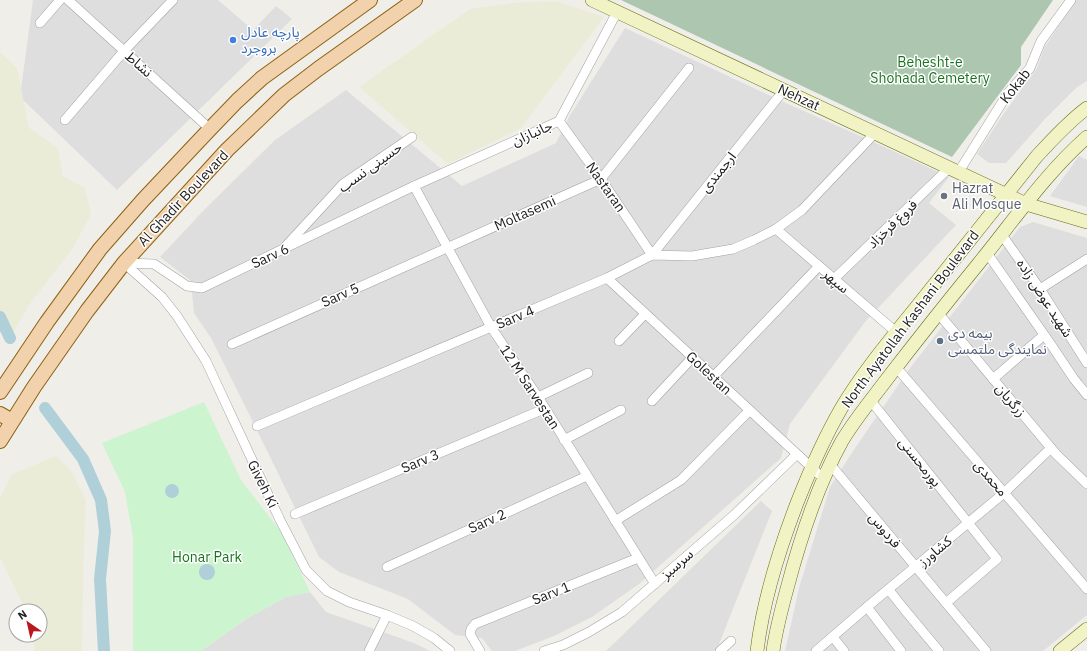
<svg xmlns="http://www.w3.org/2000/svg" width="1087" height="651" viewBox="0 0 1087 651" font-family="'IBM Plex Sans','Noto Sans Arabic',sans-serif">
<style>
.residential{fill:#dfdede}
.farmland{fill:#ebecd7}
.cemetery{fill:#adc6b0}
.park{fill:#ccf4cf}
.water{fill:#afd0d8}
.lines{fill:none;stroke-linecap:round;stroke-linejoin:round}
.canal{stroke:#afd0d8;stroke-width:12}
.street-casing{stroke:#a2a2a2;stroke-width:10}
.secondary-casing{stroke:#656d13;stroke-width:14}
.primary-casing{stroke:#8c6112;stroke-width:16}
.street{stroke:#fff;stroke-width:9}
.secondary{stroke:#f1f3c4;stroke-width:13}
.primary{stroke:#f1d2ac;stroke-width:14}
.shop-dot{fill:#3f7fe0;stroke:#fff;stroke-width:1.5}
.worship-dot{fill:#6b7280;stroke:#fff;stroke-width:1.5}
.service-dot{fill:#5c6f8a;stroke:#fff;stroke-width:1.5}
.labels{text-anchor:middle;stroke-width:3;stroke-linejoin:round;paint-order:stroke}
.shop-label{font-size:14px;fill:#366cbe;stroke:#fff;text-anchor:start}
.park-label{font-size:14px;fill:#1a741f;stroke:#fff}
.street-label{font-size:14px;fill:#212121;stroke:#fff}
.worship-label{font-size:14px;fill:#5b616d;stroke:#fff;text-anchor:start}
.service-label{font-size:14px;fill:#4e5e75;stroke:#fff;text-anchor:start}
</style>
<rect width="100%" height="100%" fill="#f0eee9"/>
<g class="residential">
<path d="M33,0H218L253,30L276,6L292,19L117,190L20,97Z"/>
<path d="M1076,0H1087V81L1077,87L1045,119L1006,163H989L977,154L1002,116L1037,68L1044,48Z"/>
<path d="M625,28L788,104L878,144L949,177L929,203L956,225L865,322L790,424L781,458L639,584L592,617L554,636L515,651H492L482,638L455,635L408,599L339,572L319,557L250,416L211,338L194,313L191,281L160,257L204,210L275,140L346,90L462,186L556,143L569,117Z"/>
<path d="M1079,156L1087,160V207L1050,196Z"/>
<path d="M1033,222L1087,238V615L1043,651H785L799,588L830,487L853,451L910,368L1020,227Z"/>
<path d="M761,501L772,511L719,644L724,651H606Z"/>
<path d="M310,592L326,612L414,643L430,651H201L246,619L286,597Z"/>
</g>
<g class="farmland">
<path d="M556,1L604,17L521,128L448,164L359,87L470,9L513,3Z"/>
<path d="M0,52L17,68L29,128L58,148L63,176L85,188L91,215L72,249L29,305L10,338L0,322Z"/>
<path d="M56,456L72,472L86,501L84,542L82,651H35L33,635H40V611H26L0,557V498L12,474Z"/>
</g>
<path class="cemetery" d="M621,0H1053L1021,47V65L952,157Z"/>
<path class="park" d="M204,402L241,480L281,532L310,592L286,597L244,620L201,651H133V537L125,492L102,443Z"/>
<g class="water">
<circle cx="172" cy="491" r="7"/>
<circle cx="207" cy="572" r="8"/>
</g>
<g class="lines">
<g class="canal">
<path d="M0,317L10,338"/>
<path d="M45,408L83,459L101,500L105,531L100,579L104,651"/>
</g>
<defs>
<g id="street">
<path d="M68,0L210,129"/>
<path d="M40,23L60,0"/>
<path d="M65,120L124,51L173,0"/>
<path d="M559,121L601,179L652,255L784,90"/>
<path d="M958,173L1008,93L1030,68L1041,41L1071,0"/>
<path d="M414,186L491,327L538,397L655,584"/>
<path d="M776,229L896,332"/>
<path d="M1002,235L1040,289L1087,363"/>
<path d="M285,247L343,184L412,137"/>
<path d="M987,253L1052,346L1074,379L1087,395"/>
<path d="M124,263L154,264L187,286L202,288L414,186L559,121L617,12"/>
<path d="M124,263L162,297L177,316L206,361L280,520L306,570L327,591L349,602L387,615L413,626L434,638L450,651"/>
<path d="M607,278L824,479"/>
<path d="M834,279L949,168"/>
<path d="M1040,289L1087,259"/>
<path d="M938,313L1056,454L1087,484"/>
<path d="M619,341L645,314"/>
<path d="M232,344L601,179L689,68"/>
<path d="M896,367L1087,589"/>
<path d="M713,377L819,266"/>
<path d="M993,379L1044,335"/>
<path d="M538,397L588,373"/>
<path d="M652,401L692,358"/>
<path d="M871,401L997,559L946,603"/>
<path d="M257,426L607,278L652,255L692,256L733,249L754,240L776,229L802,210L875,133"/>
<path d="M564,440L621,410"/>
<path d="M830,464L986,651"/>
<path d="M295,514L544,409"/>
<path d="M615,521L681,480L749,411"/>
<path d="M387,567L587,476"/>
<path d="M889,590L904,609L939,651"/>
<path d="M867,607L901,651"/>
<path d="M833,637L844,651"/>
<path d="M369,651L387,615"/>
<path d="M480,651L470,634L471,629L475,624L638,558"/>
<path d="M544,651L563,645L589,632L622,612L734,515L796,455"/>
<path d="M720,651L731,641"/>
<path d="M816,651L867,607L1004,493L1051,448"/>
</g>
<g id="secondary">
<path d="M592,0L1026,204L1087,222"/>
<path d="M757,651C763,600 779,550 797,503C810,470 824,438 842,407C864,370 895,334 922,300C960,252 999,204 1037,156C1053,139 1068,122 1087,108"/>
<path d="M773,651C776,629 782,607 788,585C801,536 817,486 842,441C855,419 872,399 887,379C917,340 948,301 979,263C1014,220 1046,173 1087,137"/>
<path d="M1060,651L1087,629"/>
</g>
<g id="primary">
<path d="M0,392L47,322L100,249L143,200L210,129L237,101L262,78L370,0"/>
<path d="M0,414L12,421"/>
<path d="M0,441L34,387L87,311L124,263L227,150L284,95L318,69L415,0"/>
</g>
</defs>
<use href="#street" class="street-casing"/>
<use href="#secondary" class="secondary-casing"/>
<use href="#primary" class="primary-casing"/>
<use href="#street" class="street"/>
<use href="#secondary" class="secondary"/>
<use href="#primary" class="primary"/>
</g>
<circle class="shop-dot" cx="233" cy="40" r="4"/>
<circle class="worship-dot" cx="944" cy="196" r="4"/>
<circle class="service-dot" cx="940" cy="341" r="4"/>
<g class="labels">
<g class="shop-label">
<text x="241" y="37">پارچه عادل<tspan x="241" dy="16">بروجرد</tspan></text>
</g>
<g class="park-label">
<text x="930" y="67">Behesht-e<tspan x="930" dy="16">Shohada Cemetery</tspan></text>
<text x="207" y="562">Honar Park</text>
</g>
<g class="street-label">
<text transform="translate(139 64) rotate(42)" y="5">نشاط</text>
<text transform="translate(1015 86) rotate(-52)" y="5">Kokab</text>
<text transform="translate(799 97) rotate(25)" y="5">Nehzat</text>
<text transform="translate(532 133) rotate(-24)" y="5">جانبازان</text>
<text transform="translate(370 167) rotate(-36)" y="5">حسینی نسب</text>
<text transform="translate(718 172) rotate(-51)" y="5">ارجمندی</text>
<text transform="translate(606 187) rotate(55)" y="5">Nastaran</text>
<text transform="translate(183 198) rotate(-47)" y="5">Al Ghadir Boulevard</text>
<text transform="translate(525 213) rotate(-24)" y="5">Moltasemi</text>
<text transform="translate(892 224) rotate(-44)" y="5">فروغ فرخزاد</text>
<text transform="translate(270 256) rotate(-25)" y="5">Sarv 6</text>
<text transform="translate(836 281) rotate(40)" y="5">سپهر</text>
<text transform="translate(340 295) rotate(-24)" y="5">Sarv 5</text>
<text transform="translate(1045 298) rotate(57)" y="5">شهید عوض زاده</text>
<text transform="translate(515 317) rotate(-23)" y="5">Sarv 4</text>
<text transform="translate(910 319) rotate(-53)" y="5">North Ayatollah Kashani Boulevard</text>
<text transform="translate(709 373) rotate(43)" y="5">Golestan</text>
<text transform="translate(530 387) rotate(57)" y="5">12 M Sarvestan</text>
<text transform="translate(1011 400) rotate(50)" y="5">زرگریان</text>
<text transform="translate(420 461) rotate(-23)" y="5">Sarv 3</text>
<text transform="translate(920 462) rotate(51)" y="5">پورمحسنی</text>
<text transform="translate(991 478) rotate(49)" y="5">محمدی</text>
<text transform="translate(263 484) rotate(64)" y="5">Giveh Ki</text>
<text transform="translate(487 521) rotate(-24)" y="5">Sarv 2</text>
<text transform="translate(885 530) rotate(50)" y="5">فردوس</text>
<text transform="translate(935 551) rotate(-40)" y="5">کشاورز</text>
<text transform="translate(677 564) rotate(-41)" y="5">سرسبز</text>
<text transform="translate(551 593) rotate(-22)" y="5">Sarv 1</text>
</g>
<g class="worship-label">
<text x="952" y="193">Hazrat<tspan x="952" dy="16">Ali Mosque</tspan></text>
</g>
<g class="service-label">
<text x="948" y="338">بیمه دی<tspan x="948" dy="16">نمایندگی ملتمسی</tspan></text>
</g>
</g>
<g transform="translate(28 623) rotate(326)"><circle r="19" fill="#ffffff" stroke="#a6a6a6"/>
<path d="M0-3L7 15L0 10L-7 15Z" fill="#b9181c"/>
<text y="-6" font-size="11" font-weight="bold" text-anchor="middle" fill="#212121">N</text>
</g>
</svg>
